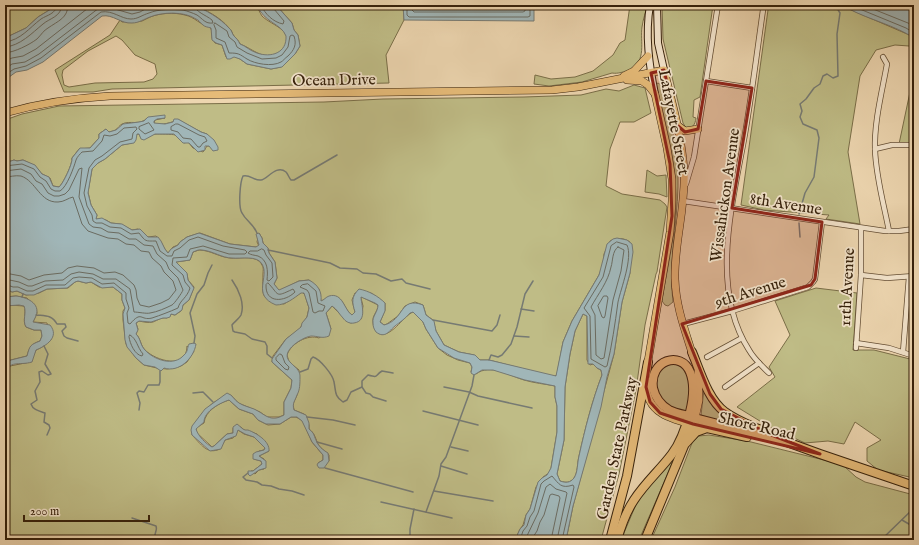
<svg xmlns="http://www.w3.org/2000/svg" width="919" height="545" viewBox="0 0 919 545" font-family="'IM FELL English',serif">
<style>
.green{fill:#bfbc86;stroke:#7a6e48;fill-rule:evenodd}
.water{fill:#a0b6b8;stroke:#767a73;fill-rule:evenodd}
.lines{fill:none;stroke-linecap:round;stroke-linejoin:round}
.shore{stroke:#6b6c62;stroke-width:1}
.stream{stroke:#767a73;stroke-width:1.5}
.street-casing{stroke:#644e34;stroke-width:6}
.secondary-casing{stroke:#36210b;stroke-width:8}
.primary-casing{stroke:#36210b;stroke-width:8}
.highway-casing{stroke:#36210b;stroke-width:10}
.street{stroke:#f3e4cc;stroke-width:4.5}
.secondary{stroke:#f3e4cc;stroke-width:6}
.primary{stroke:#e6bb78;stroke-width:7}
.highway{stroke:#e6bb78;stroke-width:8}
.marked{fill:#8f2418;fill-opacity:0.2;stroke:#8f2418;stroke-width:3;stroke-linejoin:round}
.labels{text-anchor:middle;stroke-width:3.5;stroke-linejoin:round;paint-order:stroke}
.street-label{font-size:16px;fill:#36210b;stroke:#f3e4cc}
</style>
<rect width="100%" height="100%" fill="#edd6b0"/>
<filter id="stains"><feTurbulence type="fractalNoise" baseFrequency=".005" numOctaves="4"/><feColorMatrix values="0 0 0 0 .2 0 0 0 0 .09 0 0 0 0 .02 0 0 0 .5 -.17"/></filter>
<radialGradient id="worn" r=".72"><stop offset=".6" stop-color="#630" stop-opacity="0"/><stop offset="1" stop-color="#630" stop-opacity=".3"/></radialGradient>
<g class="green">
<path d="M5,5H54L51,9L38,17L26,28L5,38Z"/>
<path d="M193,5H257C258,9 260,13 262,16C272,26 298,31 282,50C268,65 252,48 240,44C238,40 237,39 234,36C232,34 232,30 229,28C220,17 206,10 193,5Z"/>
<path d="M276,5H403L404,20L386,55L389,83L112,89L93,92H64L55,70L110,35L120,20L122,22C129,21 135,22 142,21C145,20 147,18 150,17C160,13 174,12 185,15C195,17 200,25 210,27L212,31V38L215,43L222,45L226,57L234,56L240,59L247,64L271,69L281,67L295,54L300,46L298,35L294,30L292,23ZM116,36L122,40L135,55L155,64L157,74L153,79L144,82L95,83L69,87L64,85L62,75L63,70L88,51Z"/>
<path d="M630,5H647C646,12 643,19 642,27C640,42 647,61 630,69C624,72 618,74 612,73L582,82L549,86L534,84L535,75L551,79L575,77L593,71L613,55L620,43L625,40Z"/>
<path d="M662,5H713L700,97L694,100L693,117L696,118C695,125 693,128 686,128L683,123L663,39Z"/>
<path d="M771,5H840L914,37V52L909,46L895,45L876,50L860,76L848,152L860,224L826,219L829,215L764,210L741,205L768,10Z"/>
<path d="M914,73V147L899,144Z"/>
<path d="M658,83L663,86L665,94C671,125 679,155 678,187C677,226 668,264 673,302L668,306L665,305L662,301C667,268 677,229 676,195C675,157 665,121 656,84Z"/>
<path d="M634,85L645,88L651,113L634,122H620L610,149L606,186L622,194L660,200L665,204L667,207L657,272L656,274L645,325L636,390L619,474L601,540H566L573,506L614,354L622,302L630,273V242C624,238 617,237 610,241L604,254L603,265L599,275L572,321L563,342L557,374L555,376H551L489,360H480L474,355L459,352L444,345L436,331L433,320L426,315L423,305L415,302L405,306L398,316L387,324L384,325L380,322L385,310V303L371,293H355L352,300L355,312L352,315C344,310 344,297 333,296L321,301L319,289L309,280L299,281L279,291L274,284L277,278L275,262L269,253L268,248L263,243L262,238L259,233L257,242L259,246L256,247L230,244L200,233L187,237L180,242L178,245L173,247L168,253C163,248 162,241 156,236L148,237L138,229L132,230L120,224L111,223L106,220L96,219L97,215L91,205L88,192L92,169L98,163L105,159L122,145L132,143L137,134H139L141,138C150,139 148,135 156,134C158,134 173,134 175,135C179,136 180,141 184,143L188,142L193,148L203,152L207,146H209L214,151L207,134L201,132L179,120C171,122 163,126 154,123L155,120L165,118H147C140,126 130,120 122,124C116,128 119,130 109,132L106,129L99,134V138L90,148L79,149L72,158C73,163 63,184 59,187L53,186L50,178L42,174L35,166L23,160L17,161L14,160L5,163V120L22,114L59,106L324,102L383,99L524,97L581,95L606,89L619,91Z"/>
<path d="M647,170L657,176L666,175L667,197L659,194L645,192Z"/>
<path d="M199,250C210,250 219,257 230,258C239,259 257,254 262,265C264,267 263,271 263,274C263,296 259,299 284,304L302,292L305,295L309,308L307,317L299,330L286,339L273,356L272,362L292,380L291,388L284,402V415L279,417H267L260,412L238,403L231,395C215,400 211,403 201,416C195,423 191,426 192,435C201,444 207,455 220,449L225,440L233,438L238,430L244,434L254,437L265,447L264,450L259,451L254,459L261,461L262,464L253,471H251L255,474L259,470L264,469V459L259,456L269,451L257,434L244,430L241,427L233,428V433L227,434L214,446L212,447L197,433L196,428L204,423C205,411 219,403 229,400L239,409L253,414L258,420L268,425L280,424L291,417H296L303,421L312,442L323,455V460L318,463L329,461V455C327,452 324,451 321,448C315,442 317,435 309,429V425L304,414L294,410L293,404L297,395L299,370L289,362L287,355C291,343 308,334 319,338L331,329L326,313L332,306L348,322L351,323L361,319L363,306L361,298L362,297L378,305C378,312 372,315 373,322C373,326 375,331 378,333C390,340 403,316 413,312L423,322L426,329L438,348L447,355L458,360L470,363L472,367L471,372L476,374C490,363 510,376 524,380C534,383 545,384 555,386V397L557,406V432L551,468L549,473L543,477L536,487L530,509L526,515L523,525L520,529L515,540H5L6,371L10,366L30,362L36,350L42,347L51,340L47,323L33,322L37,313L36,309L27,298L16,296L5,297V288L12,292L17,291L26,295L39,293L47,289L68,288L75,282L78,281L86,283L91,282L99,287H113L122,294V300L125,308L123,311V320L126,344L136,358L144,365L157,368L167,369L174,368L181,366L187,362L194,351L187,346C187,370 156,361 145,350C140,345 141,339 136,334L138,329L136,323L139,321C144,322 148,323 153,322C158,320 161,317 167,318L170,314L175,315L181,311L183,305L189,300L194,287L188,280L187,274L176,262L190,260L193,252Z"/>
<path d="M816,288L857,293L853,350H874L914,360V478L878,470L867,461V448L881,440L855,422L844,444L828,441L805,443L768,426L737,407L775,377L769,367L790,335L775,301Z"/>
<path d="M10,305L24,306C27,313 22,320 26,327L34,330H41L42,336L40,341C31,344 29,348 27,356L11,360L5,363V306Z"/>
<path d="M583,314L587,316V360L590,365L593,364L597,368L601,370L602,375C592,401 585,429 579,456C577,464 578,472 574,478C570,483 566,483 560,481L557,474L564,440L565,387L570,354L575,331Z"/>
<path d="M672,363C697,368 689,394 687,413L667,406L657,394L655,381L660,368Z"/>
<path d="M704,390L746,427L704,417L701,415Z"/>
<path d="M709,435L747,441L824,460L844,466L856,477L865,482L914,495V540H651L675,487L692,443L699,436Z"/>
<path d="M674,456L675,457L639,540H621L637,502Z"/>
</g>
<g class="water">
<path d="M54,5H193C206,10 220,18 229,28C232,30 232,34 234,36C237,39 238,40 240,44C246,46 250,51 257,53C271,58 287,53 286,36C281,23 264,23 257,5H276L292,23L294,30L298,35L300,46L295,54L282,67L271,69L247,64L240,59L234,57L230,59H227L222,45L216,43L212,40L211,28C208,27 205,27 203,25C200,23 199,20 196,19C184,11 162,12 150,17C144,19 139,23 132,23C121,24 113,14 102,16L43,62L27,70L16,72L5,80V38L26,28L38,17L51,9Z"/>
<path d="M403,5H534V21L404,20Z"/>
<path d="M835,5H914V38C894,25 870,20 849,9H843Z"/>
<path d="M165,115V118L157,119L154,121V123L165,124L173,122L174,119H178L201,132L207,134L214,140L218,147V150L213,151L209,146H205V150L198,152L189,143H183L174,134H155L144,140L141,139L139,134H137L136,140L134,143L122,145L105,159L98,163L92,169L88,193L91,205L97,215L96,219L102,218L111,223L122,224L132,230L140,229L148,237H158C163,242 163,248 168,253L171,249L178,245L180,242L187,237L199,233L230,244L256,247L259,245L256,234L259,233L262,238L263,243L268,248L269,253L275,262L277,278L274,284L279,290L299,281L309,280C318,285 322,291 321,301C324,300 326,297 329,296C343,292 344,310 352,315L355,312C352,302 351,297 359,289C369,291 378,296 385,303V311L380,322L384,325C405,320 399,296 423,305L426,315L434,321L436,331L444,345L459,352L475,355L480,360H489L556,376L563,342L572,321L599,275L607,244L613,239L617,238L627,240L632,244L633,252L630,273L622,302L614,354L607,377L601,407L573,506L566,540H515L520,529L524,525L526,515L530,509L538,482L542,478L547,475L551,468L557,432V406L555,397V386L525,380L493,370H482L474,375L471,373L472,367L470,363L454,358L438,348L426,329L423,322L413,312L410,313C405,319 400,322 395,326C389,331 385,339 376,332C374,329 373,327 373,323C372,316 378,312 378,305L375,303L361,297C361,304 368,321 354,323C349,324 345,321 343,318C339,314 337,309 332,306L326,313L331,329L329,336C322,339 318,336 311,336C304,337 291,345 288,352C283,363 301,366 300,377C300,383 300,390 297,395C295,401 292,403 294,410L306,415L309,423V429C315,434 313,434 316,440C318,446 323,450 328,453L329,461L324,468H319L317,465L318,463L323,460V455L312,442L302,421L297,417H291L280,424H266L258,420L253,414L239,409L229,400C220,403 204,411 204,422L196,429C198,436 206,444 212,447L214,446L227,434L233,433V427L237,424C240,426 242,429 245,430C246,430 247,430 248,430C256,433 270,441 269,451L259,456L266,461V468L259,470L250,476L248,474V471H253L262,464L261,461L253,459V454L256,452L264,450L265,448L254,437L245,434L238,430L236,436L225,440L221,449L210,451L192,435L191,430L192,426L205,409L227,393C233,395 234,400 239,403C244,406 249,407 254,409C265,414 270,423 284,415V402L291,388L292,380L272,362V359L286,339L301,327L302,323L307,317L309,308L304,293H301C294,298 286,305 276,305C251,295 270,277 262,264C257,255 241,259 232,258C222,258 213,251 202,250C199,249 196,251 193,252L190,260L176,262L187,273L188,280L194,288L189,300L183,305L182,310L175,315L171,314L170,317L167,318H163L151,322L139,321L136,323L138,330L136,334C141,339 140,345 145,350C154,360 174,367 184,355C188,352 187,348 189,344L194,343L196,344C194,358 179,373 164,368L161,371L155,367L144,365L136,358L127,347L125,340L123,314L125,308L122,300V294L113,287L102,288L91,282L86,283L78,281L75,282L67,288L47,289L34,295H26L17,291L12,292L5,288V163L14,160L17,161L23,160L35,165L42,174L49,177L53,186L59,187C63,184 73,163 72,158L80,148H90L99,138V134L106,129L109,132L116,130L123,124L139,122L144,121L148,117ZM583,314L587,316L588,364H593L597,368L601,370L602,375C592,401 585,429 579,456C577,464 578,472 574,478C570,483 566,483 560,481L557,474L564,440L565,387L570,354L575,331Z"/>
<path d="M16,296C26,297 41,303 36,316C35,318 34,320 33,322L50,325C60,337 46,346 36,350L32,362C19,366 9,359 5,375V363L11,360L27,356C30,345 30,345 40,341L42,336L41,330H34L26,327C22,320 27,313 24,306L19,305L5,306V297Z"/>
</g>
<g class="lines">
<g class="shore">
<path d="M261,5C265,14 273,22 283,24L284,21L274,9L273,5"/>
<path d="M407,5V15L409,17H528L530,16V5"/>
<path d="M412,5V10L414,12H523L525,11V5"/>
<path d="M419,5L517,6L519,5"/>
<path d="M850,5L906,28L914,33"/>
<path d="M863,5L908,23L914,27"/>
<path d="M215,23L227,31L229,37L235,42L237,47L247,53L262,59L276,58L282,55L288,47L290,36L292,35L294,36C297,45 294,50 288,56C285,58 283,61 281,62C272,67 255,64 247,59C239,54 239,53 229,53L225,42L216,38V30L214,25Z"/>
<path d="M5,42C21,40 29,28 41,19C47,15 56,14 57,5"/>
<path d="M5,47C20,46 32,33 43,24C50,18 61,17 62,5"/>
<path d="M5,53C15,52 29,45 37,39C41,35 44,30 48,28C58,21 68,18 68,5"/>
<path d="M5,61L12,58L23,56L36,49L92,5"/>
<path d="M5,69L12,64L25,62L39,54L99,8L108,7L132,14L140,12L147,8L160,5"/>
<path d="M5,75L14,69L26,66L41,58L101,12C113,10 121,19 131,19C138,19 142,15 149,13C159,9 171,9 183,10C187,11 193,13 197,15C203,19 205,24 213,23L212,20C206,15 195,12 194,5"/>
<path d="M149,123L154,130L145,134L139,129V127Z"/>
<path d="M176,124H178L199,135L205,137L207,141L203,143L200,147H198L191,139L183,138L178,132L171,130V127Z"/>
<path d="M5,166L22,164L34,169L40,177L46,181L51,189L55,191H60C67,187 74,167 76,160C77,157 80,154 82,152L93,151L102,141L104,135L110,136L117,134L124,128L136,127L137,129L133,133L132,139L120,142L102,156L95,160L89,168L84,193L87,206L92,215L93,221L96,223H102L110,227L121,228L131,234L139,233C146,242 145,241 156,241L160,251L167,256H172L174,251L180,248L189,240L198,237L223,246L245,250L247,252L245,254H229L203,246L190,249L187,257L173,258L172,265L183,275L185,282L190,288C187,298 180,300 178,308C169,312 161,315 152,318C140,321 142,310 130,324L128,323L127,313L129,308L126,299V293L114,283L102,284L92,278L79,277L73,278L65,285H46L33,291H27L18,287H13L5,284"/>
<path d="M5,171L21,169L31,174L36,181L42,184L48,193L54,196H59L65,194L69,190L79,169L82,168L79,197L89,224L93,227L101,228L108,232L119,233L129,239H136L144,245L153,246L157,254L166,262L169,269L178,278L183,290C182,293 174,304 172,305C166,308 157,312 150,313C147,314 138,312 134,312L130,289L116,279H103L93,274L79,272L71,274L63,280L45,281L32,286H28L19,282L5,279"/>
<path d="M5,177C10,177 15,175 21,176C36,181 40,203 58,202C64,202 68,198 73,197L82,224L88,231L108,238L118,239L126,244L134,245L141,251L149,252L152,258L161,266L164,272L173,281L176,290L169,299L161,303L149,307L140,305L137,298L136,290L134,285L123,275L115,272L104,273L94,268L77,266L68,268L62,273L44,275L29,280L21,276L5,273"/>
<path d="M617,242L627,245C633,258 621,288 618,302C615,324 612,345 607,366L605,367L591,359L590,316L584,308L603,277L611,246Z"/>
<path d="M618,247L624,250L621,271L613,300L605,352L604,358L601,359L596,355L595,315L591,307C598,294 608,282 611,267C613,261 612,251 618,247Z"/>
<path d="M262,249L264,250L266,255L272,263L273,277L269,281L267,280C268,271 268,260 258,256C254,255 251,255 248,253L250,251H257Z"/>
<path d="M268,283C280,295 274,298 293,289L295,292C285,302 265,304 266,285Z"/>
<path d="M308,284L316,291L318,303L325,306L323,311H319L315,313L313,312L309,293L307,290L300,287L302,285Z"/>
<path d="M604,296H607L608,298L605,316L604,318L602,317L598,306Z"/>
<path d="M130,335C137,339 137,347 143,354L142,356C135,355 130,344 129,337Z"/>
<path d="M280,354L282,355L285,363L289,367L288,370L285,369L276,360V358Z"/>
<path d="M520,540L523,531L527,526L530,517L534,511L541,484L544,481L552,476C559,484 561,489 573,485L574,487L562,540"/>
<path d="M525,540L538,513L546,487L550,484L556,489L566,492L567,493L557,540"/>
<path d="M531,540L537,531L540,522L544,515L550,495L552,494L559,496L560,498L551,540"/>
</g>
<g class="stream">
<path d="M5,151L6,157L9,160"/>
<path d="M799,214L805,193L814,177L819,138L817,130L803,124L800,117L802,111L800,104L806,99L814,88L820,84L823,76L827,74L833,78L838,76L837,34L840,13L837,8L832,5"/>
<path d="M799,223L800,237"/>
<path d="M257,233C253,223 246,221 242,213C238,207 240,182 243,176C250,174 254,181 261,180C267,180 276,164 286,172C288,174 289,178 291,180H294L337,155"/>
<path d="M268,250L330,263L340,268L357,269L363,273L376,274L391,281L402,279L406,283L430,289"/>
<path d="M232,280C239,290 245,304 241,315C239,319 234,322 232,325L233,331L235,332L245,334L252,339L265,342L267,346V354L272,358"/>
<path d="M22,297L23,294"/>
<path d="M521,309L534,311"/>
<path d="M36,315C46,316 52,315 57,324H65L66,327L62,331L64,336L67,338L78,341"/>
<path d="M433,320L492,331L497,325L500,315"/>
<path d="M514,336L529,337"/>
<path d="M194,343L195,336L190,313L197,294L204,285L208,273L212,265"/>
<path d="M44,346L48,354L45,364L51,374L48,375L42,371L39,372L40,382L35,391L37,400L31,404C33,410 39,411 45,413L44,422L49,425L50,428L47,435"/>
<path d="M489,360L491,355L498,357L502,355L511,344L517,327L525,294L533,281"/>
<path d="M300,372L308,369L311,359L313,357C320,359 333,375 334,382C336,391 334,396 343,402L347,400L351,392L362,387"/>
<path d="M5,378L6,385L5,390"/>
<path d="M444,387L469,392L478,396L532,408"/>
<path d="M193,393L203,392L213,402"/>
<path d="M386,401L373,397L370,394L366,393L362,387V381L368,375C379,378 374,376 382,371L393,373"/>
<path d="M139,410L140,403L137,393L139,391L144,392L148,385H159L160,382V371"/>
<path d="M423,411L478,425"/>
<path d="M307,417L333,420L355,425"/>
<path d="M317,442L342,449"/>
<path d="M451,447L468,451"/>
<path d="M441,466L467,474"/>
<path d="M325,468L413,492"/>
<path d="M248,473L243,477L246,480L257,482L262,485L271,486L279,489L292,491L304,495"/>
<path d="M434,491L493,501"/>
<path d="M381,502L452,518"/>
<path d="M426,512L439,476L441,464L446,457L472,386L474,375"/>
<path d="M132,518L156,526C158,530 153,535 155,540"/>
<path d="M902,520L914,527"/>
<path d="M882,539L914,508"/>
<path d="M410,540V529L414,509"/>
<path d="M857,540C859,536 863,535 867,538L868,540"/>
<path d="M876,540V538L878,536L884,540"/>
</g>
<defs>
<g id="street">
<path d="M763,10C757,52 752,93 745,134C733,202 709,288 749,350C754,359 762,366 769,373"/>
<path d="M883,57L887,64C882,92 874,122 875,150C876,177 884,205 889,231"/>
<path d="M706,81L752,88"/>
<path d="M875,149L892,145H914"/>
<path d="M686,184L694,157L718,5"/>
<path d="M683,201L885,231H899L914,229"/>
<path d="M861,275L887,278L914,276"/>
<path d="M683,324L732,311L808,287L813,282L815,279L822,222"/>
<path d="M856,343L889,348L914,356"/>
<path d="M856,348L861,275V228"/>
<path d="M903,352L909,277"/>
<path d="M707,357L742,338"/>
<path d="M725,387L759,363"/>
</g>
<g id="secondary">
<path d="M650,5C645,35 649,64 655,94"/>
<path d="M657,5L658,43L664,70"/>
</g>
<g id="primary">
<path d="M624,76L634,71L648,56"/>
<path d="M627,80L642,81L648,85L655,94L667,148L672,179V201L670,232L647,367"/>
<path d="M5,113C40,103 74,98 110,96L552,90L578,87L664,70C672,103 682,137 684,171C686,207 674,243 675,279C676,307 685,330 693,356"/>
<path d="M677,125L685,131L698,129"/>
<path d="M646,382C645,418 680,421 707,428"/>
<path d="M694,423L699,400L698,372"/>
</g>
<g id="highway">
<path d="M692,352C700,371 708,400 725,412C737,421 752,426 765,432"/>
<path d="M784,441L820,454L914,486"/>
<path d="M686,443L696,432L707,428L747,437"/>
<path d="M610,540L627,476L648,362"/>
<path d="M617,540C621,526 626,512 634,500C645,483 660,470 672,454C681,442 686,427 690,412C693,400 695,384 690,372C681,350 649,360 653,388C655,397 661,405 669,410C677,414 687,415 695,418L788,442"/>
<path d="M645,540L693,424"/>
</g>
</defs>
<use href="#street" class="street-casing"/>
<use href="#secondary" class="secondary-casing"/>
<use href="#primary" class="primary-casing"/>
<use href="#highway" class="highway-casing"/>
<use href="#street" class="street"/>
<use href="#secondary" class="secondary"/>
<use href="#primary" class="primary"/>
<use href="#highway" class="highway"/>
</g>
<path class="marked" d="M664,70L677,125L685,132L698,129L706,81L752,88L732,208L822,222L815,279L811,285L682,324L710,394L721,409L769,434L820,454L693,424L660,413L650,402L646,387L672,216L670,164L651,73Z"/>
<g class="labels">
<g class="street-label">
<text transform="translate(334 79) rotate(-1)" y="6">Ocean Drive</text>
<text transform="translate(675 122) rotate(79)" y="6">Lafayette Street</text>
<text transform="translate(724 195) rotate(-82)" y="6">Wissahickon Avenue</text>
<text transform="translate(786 203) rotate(9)" y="6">8th Avenue</text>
<text transform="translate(846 287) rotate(-87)" y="6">11th Avenue</text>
<text transform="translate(750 291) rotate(-17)" y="6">9th Avenue</text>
<text transform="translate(757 425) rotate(13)" y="6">Shore Road</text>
<text transform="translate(616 448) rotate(-78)" y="6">Garden State Parkway</text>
</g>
</g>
<rect width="919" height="545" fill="none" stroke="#edd6b0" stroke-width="20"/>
<rect x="6" y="6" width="907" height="533" fill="none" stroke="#36210b" stroke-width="2"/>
<rect x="10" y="10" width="899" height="525" fill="none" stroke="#36210b"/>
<path d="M24 515v6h125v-6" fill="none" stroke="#36210b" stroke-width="2"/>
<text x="30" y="515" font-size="12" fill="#36210b" stroke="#f3e4cc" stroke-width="3" paint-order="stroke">200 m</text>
<rect width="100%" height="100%" filter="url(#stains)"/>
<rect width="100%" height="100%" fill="url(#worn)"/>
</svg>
